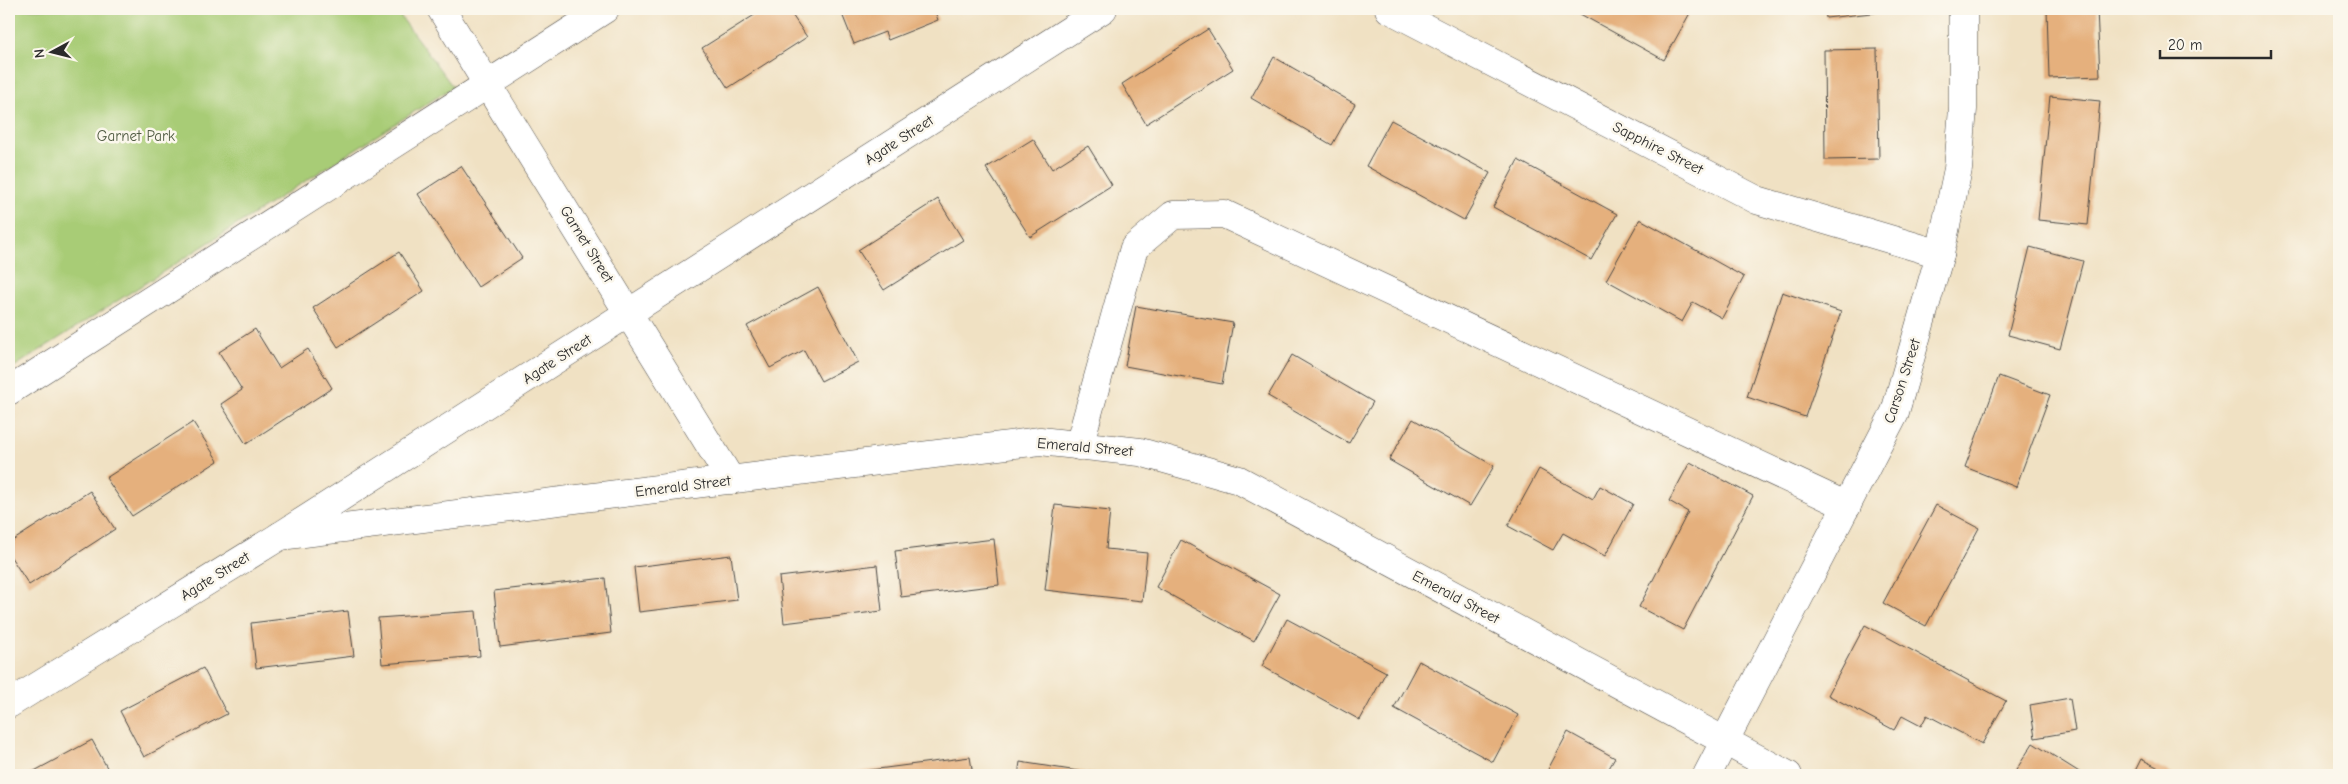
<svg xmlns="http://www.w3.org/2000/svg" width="2348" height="784" viewBox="0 0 2348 784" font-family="'Comic Neue',sans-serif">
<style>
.green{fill:#a8cc76;stroke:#6a7c50}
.building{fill:#e5b07d}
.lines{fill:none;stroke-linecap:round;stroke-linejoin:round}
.minor-casing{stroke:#494642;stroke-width:29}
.minor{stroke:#fff;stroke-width:28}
.labels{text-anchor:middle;stroke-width:5;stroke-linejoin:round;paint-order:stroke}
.park-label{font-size:15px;fill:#505b42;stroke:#fbf7ec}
.street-label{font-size:15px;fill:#2b2b2b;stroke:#fbf7ec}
</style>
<rect width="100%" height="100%" fill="#fbf7ec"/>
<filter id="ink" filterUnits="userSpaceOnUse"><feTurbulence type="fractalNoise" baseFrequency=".02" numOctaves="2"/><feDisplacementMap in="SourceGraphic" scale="10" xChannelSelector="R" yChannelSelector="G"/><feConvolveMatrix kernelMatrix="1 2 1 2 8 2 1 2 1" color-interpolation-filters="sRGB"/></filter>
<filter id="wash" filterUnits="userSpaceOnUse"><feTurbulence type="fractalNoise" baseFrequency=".0096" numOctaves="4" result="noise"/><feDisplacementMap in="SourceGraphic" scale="20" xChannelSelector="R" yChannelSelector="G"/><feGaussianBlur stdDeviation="1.12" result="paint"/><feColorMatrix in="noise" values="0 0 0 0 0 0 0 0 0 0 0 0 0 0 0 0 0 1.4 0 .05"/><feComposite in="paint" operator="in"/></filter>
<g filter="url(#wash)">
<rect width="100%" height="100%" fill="#f0e1c3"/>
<path class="green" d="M9,9H395L453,87L9,370Z"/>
<g id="blocks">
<g class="building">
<path d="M764,9H788L807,37L728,88L702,48Z"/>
<path d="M840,9H934L938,20L888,40L885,32L854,44Z"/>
<path d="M1571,9H1682L1690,13L1664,60Z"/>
<path d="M1825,9H1880L1881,12L1826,18Z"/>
<path d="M2047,9H2097L2100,76L2049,78Z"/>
<path d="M1208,29L1233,69L1146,124L1122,84Z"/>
<path d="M1877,49L1879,159L1825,160L1824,50Z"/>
<path d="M1274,57L1355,104L1332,145L1251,98Z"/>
<path d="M2050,96L2100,101L2088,225L2038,220Z"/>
<path d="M1391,120L1490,173L1464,220L1366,166Z"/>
<path d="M1033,139L1052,169L1088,146L1112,185L1030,237L986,168Z"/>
<path d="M1518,160L1617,214L1591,260L1493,207Z"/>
<path d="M461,166L522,258L478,287L418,194Z"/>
<path d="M938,199L963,240L884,290L858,250Z"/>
<path d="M1640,219L1744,277L1722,318L1693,302L1682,322L1606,280Z"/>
<path d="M2030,247L2083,261L2060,349L2008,335Z"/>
<path d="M399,252L424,291L338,347L313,308Z"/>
<path d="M818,287L858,362L821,381L804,350L770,368L747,326Z"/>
<path d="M1782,292L1841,312L1805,417L1747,397Z"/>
<path d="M1136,306L1233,323L1222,384L1125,366Z"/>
<path d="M255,329L279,368L308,349L332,388L246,444L221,404L242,390L219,352Z"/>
<path d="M1292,355L1373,402L1349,443L1268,396Z"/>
<path d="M1999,376L2050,395L2016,487L1965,467Z"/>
<path d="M1413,419L1494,466L1470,506L1389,460Z"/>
<path d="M193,422L218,461L132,516L106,478Z"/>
<path d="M1690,462L1753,496L1683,630L1639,607L1688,512L1669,501Z"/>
<path d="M1539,469L1593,499L1600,486L1633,504L1605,556L1563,533L1553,550L1508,526Z"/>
<path d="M90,491L115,529L29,585L9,554V543Z"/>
<path d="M1055,505L1110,511L1106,549L1147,553L1142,601L1045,590Z"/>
<path d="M1936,505L1979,528L1926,626L1883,603Z"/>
<path d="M994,539L999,585L901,597L895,551Z"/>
<path d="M1181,540L1280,594L1254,641L1156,587Z"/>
<path d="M731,555L737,600L639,612L634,567Z"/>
<path d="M877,565L882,611L784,623L779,577Z"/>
<path d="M605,578L611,633L500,647L494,591Z"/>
<path d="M348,611L354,656L256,668L251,623Z"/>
<path d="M476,611L480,656L382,664L378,618Z"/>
<path d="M1287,619L1386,672L1360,720L1262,666Z"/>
<path d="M1865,625L2006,701L1982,744L1927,715L1921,726L1902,716L1894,730L1828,695Z"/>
<path d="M1419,661L1518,715L1493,762L1394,708Z"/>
<path d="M203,668L227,714L144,757L120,711Z"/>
<path d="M2070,698L2075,731L2035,738L2030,705Z"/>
<path d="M1568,732L1615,758L1605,775H1545Z"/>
<path d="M92,740L111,775H27Z"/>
<path d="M2033,743L2084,775H2013Z"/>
<path d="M970,757L973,775H855V772Z"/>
<path d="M2141,759L2173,775H2133Z"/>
<path d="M1020,762L1097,774V775H1018Z"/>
</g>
</g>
</g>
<g filter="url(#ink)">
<use href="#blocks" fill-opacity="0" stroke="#494642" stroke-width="1"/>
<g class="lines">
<defs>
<g id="minor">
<path d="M441,9L731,480"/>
<path d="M1389,9L1757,200L1940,254"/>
<path d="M9,391L605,9"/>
<path d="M1079,446L1134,248L1173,215L1224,214L1847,506"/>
<path d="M280,536L1040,441L1140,452L1239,480L1788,775"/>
<path d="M9,704L280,536L1103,9"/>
<path d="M1707,775L1895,412L1940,254L1958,169L1963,109V9"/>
</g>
</defs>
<use href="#minor" class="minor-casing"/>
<use href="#minor" class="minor"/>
</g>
</g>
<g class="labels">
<g class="park-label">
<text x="136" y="141">Garnet Park</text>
</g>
<g class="street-label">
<text transform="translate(899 140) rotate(-33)" y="5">Agate Street</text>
<text transform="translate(1658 148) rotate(27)" y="5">Sapphire Street</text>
<text transform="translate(587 244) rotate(58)" y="5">Garnet Street</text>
<text transform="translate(557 359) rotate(-33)" y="5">Agate Street</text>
<text transform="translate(1902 381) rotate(-72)" y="5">Carson Street</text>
<text transform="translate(1085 447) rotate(5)" y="5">Emerald Street</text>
<text transform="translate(683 486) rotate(-7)" y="5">Emerald Street</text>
<text transform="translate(215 576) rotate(-32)" y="5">Agate Street</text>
<text transform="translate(1456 597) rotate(28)" y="5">Emerald Street</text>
</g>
</g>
<rect width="2348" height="784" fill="none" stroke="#fbf7ec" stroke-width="30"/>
<g transform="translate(52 52) rotate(263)" stroke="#fbf7ec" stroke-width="4" paint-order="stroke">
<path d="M0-4L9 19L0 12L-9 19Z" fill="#2b2b2b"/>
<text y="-8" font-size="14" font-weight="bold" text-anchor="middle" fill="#2b2b2b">N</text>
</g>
<path d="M2160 50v8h111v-8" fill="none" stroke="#2b2b2b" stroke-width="2.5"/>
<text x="2168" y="50" font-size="15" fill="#2b2b2b" stroke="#fbf7ec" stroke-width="4" paint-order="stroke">20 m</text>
</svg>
